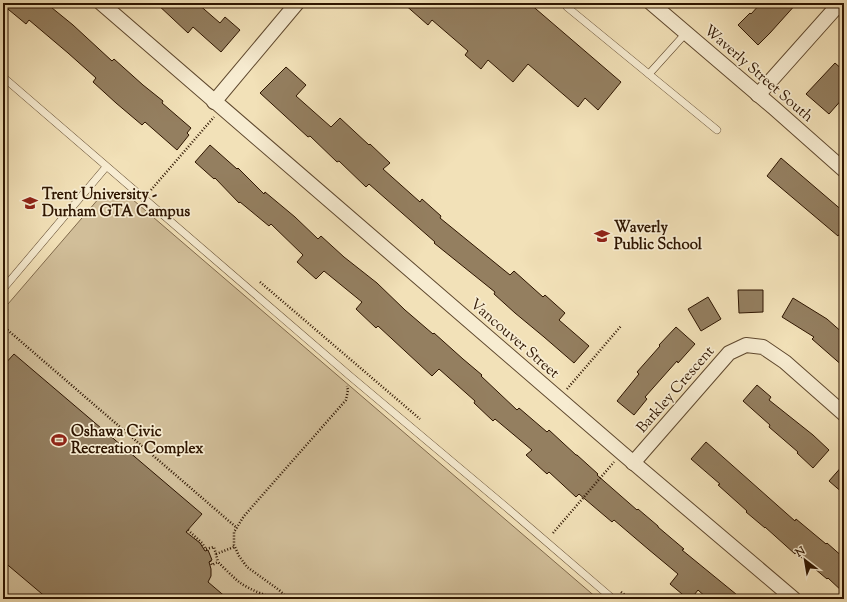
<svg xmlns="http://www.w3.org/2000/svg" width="847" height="602" viewBox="0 0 847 602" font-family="'Sorts Mill Goudy',serif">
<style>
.green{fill:#d1be99;stroke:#806a4c}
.building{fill:#947f60;stroke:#2e1500}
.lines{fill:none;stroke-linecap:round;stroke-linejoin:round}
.lane-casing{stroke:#5f482e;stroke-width:8}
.street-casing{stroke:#5f482e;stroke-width:16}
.path{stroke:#2e1500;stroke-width:2.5;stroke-dasharray:1 2;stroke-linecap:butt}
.lane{stroke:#f7ecd1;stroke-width:7}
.street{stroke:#f7ecd1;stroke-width:14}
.labels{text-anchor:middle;stroke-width:3.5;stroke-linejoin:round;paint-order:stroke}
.street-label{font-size:15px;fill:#2e1500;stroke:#f7ecd1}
.poi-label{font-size:15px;font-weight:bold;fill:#2e1500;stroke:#f7ecd1;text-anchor:start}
</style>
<rect width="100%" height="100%" fill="#f2e1b8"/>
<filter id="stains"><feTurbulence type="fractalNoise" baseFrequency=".005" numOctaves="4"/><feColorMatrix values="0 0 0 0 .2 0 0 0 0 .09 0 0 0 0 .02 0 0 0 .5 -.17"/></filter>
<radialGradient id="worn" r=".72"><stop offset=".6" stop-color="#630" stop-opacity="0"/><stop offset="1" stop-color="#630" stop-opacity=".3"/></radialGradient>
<path class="green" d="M125,193L598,599H3V308L8,304L100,197L123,196Z"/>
<g class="building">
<path d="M3,3H46L73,25L112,61L114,59L143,85L163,101L162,103L191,128L187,133L189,135L177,150L145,122L142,125L116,103L93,82L96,78L68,53L29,20L26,24L3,5Z"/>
<path d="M156,3H197L220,23L225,17L240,30L221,52L193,27L188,33Z"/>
<path d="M403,3H529L621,82L598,110L585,98L578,107L528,64L513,82L488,60L481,69L465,55L468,51L432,20L428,25Z"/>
<path d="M761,3H797L770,33L758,45L738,25L750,13L751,14Z"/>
<path d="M835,63L844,71V97L829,114L806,94Z"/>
<path d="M286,67L306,85L296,96L331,127L340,118L369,145L370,144L390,163L383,169L420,202L422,199L441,216L440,218L510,275L514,271L543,297L545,295L565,313L559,320L589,346L574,363L544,337L515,313L494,294L495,292L434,243L435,242L369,184L366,187L339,161L337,162L310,136L308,137L260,93Z"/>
<path d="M210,145L237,169L238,168L264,194L265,192L295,217L318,239L321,236L344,257L377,283L405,310L433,334L434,333L463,359L482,375L481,376L517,410L519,408L547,432L549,430L576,455H577L598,474L597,475L637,510L638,509L658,526V527L684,549L682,550L742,599H708L698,590L691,599H688L670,584L678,574L648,549L614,520L612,522L579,494L576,497L549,472L547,474L526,455L532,450L495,419L493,421L474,403L475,401L439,369L432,376L378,326L376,328L356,309L362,302L324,271L316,279L297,262L303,255L271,224L269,226L240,202L239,203L215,178L214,179L195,162Z"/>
<path d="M781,158L844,212V228L838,236L767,176Z"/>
<path d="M738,290H763V312L739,313Z"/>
<path d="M708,297L721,319L701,331L688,309Z"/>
<path d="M793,298L827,319L844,334V367L812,339L814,337L782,317Z"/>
<path d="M676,327L695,344L678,363L677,361L645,397L647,399L634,415L617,401L639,374L637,372L660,346L659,345Z"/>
<path d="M14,354L202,514L186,532L200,543L205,551L208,550L212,560L209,562L211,569V576L208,582L228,599H48L3,561V366Z"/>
<path d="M757,385L771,397L769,400L813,435L829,450L813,468L797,453L798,452L769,427L770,425L743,401Z"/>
<path d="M706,442L795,521L796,519L826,544L827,543L844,558V593L828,578L827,579L796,553L795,554L765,527V528L746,512L747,511L718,485L720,484L691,459Z"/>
<path d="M844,464V494L829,481Z"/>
</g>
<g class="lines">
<defs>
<g id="lane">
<path d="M571,3L567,7L717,130"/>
<path d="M649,74L686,33"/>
<path d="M3,77L350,376L506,507L613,599"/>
<path d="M3,289L106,167"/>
</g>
<g id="street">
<path d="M101,3L622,453L794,599"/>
<path d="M651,3L774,108L844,170"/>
<path d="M758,95L840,3"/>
<path d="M214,102L297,3"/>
<path d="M633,463L729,353L746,345L763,347L785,362L844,414"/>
</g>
</defs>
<use href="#lane" class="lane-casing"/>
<use href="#street" class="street-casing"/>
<g class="path">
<path d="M151,190L214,117"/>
<path d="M260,282L420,419"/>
<path d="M3,326L237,528"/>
<path d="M567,389L621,326"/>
<path d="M188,530L202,543L206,549"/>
<path d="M553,533L614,462"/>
<path d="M206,549L214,547L218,562"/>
<path d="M216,554L234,547"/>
<path d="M210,561L212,565L218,562C225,569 232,576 239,582C250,590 268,597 281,599"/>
<path d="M621,592L630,599"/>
<path d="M289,599L279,590L247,567L239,556L234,545V532L244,516L346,400L348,390L347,386"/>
</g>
<use href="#lane" class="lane"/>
<use href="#street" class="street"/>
</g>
<defs>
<symbol id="university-bare" viewBox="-9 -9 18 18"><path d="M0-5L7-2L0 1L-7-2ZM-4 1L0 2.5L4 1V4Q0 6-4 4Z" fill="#8f2418" stroke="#f7ecd1" stroke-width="2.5" paint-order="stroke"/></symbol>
<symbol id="school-bare" viewBox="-9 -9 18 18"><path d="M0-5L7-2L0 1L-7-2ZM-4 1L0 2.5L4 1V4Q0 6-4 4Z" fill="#8f2418" stroke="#f7ecd1" stroke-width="2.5" paint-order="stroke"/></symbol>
<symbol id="stadium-bare" viewBox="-9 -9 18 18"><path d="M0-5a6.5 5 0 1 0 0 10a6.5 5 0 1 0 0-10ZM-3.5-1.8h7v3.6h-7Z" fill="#8f2418" stroke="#f7ecd1" stroke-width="2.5" paint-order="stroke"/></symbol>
</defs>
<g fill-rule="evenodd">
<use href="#university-bare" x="19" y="192" width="22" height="22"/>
<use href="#school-bare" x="591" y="225" width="22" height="22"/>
<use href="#stadium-bare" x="48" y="429" width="22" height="22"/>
</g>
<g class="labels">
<g class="street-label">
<text transform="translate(759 73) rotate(41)" y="5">Waverly Street South</text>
<text transform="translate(515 338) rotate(41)" y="5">Vancouver Street</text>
<text transform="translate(675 389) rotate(-49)" y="5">Barkley Crescent</text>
</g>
<g class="poi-label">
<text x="42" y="199">Trent University -<tspan x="42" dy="17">Durham GTA Campus</tspan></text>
<text x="614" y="232">Waverly<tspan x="614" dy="17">Public School</tspan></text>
<text x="71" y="436">Oshawa Civic<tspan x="71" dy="17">Recreation Complex</tspan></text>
</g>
</g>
<rect width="847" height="602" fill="none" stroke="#f2e1b8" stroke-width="16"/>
<rect x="4" y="4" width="839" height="594" fill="none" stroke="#2e1500" stroke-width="2"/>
<rect x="8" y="8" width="831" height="586" fill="none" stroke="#2e1500"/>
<g transform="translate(805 560) rotate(329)" stroke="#f7ecd1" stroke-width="3" paint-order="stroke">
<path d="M0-3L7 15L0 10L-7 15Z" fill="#2e1500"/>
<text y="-6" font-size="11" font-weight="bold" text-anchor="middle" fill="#2e1500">N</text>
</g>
<rect width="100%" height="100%" filter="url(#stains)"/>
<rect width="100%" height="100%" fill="url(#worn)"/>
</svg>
